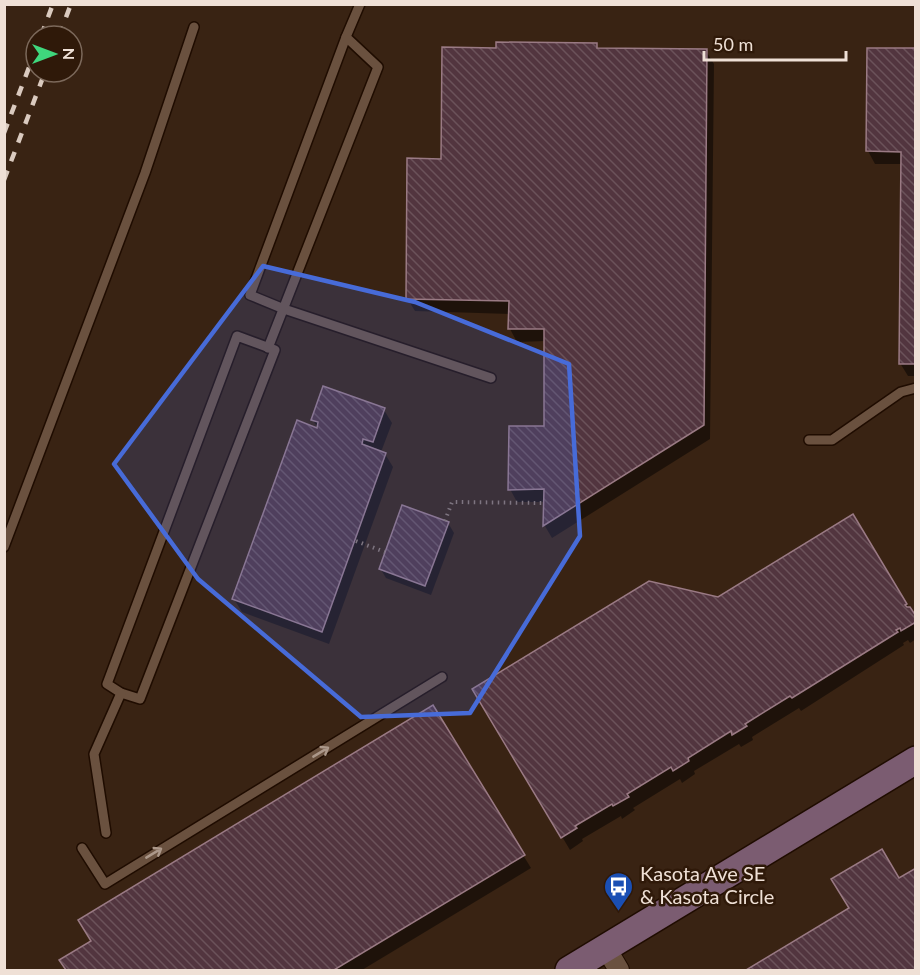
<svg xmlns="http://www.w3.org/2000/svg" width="920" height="975" viewBox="0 0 920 975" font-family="Lato,sans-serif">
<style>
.shadow{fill:#0007}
.building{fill:url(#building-back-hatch);stroke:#9a7a84;stroke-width:1.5}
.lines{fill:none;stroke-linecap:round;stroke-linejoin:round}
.lane-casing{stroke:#1f0c00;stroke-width:12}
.street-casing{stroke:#1f0c00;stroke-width:22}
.secondary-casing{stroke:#1f0c00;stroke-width:30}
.path{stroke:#8c796c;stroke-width:4;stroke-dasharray:1.5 4.5;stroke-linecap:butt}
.lane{stroke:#6a513f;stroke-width:9}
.street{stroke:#6a513f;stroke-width:20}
.secondary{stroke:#7b5c71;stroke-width:27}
.rail{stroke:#dacabf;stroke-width:4.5;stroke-dasharray:10 10;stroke-linecap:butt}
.oneway{stroke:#ac988a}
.marked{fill:#476bd8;fill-opacity:0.2;stroke:#476bd8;stroke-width:4.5;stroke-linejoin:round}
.labels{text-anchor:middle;stroke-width:5;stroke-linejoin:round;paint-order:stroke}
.poi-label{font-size:20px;fill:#efe0d6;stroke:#2f1909;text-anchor:start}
</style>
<defs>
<pattern id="building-back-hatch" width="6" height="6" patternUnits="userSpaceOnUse" patternTransform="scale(1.5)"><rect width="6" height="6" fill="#52353f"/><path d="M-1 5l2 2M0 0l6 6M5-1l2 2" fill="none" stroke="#6b525a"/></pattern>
</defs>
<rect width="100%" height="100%" fill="#392313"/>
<g class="shadow">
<path d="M596,45L599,50L706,51L714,64L710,439L552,538L545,526V502H517L510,489L545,428L546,341L517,342L510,329V314L415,311L407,298L443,161L497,49Z"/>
<path d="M916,50V376H908L900,363L903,164H875L868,151Z"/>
<path d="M384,410L392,423L381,452L385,454L393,467L329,644L242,612L234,599L319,430L313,420Z"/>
<path d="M853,516L916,619V639L910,643L908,640L903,643L904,645L801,711L799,708L752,737L753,740L741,747L739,744L694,771L695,774L682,783L680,779L633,808L635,810L622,819L621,816L582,839L583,841L570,850L474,689L718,599Z"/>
<path d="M448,523L454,533L431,595L386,578L380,568Z"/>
<path d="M523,855L531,868L362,970H67L61,960Z"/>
<path d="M916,870V970H749L850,909Z"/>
</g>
<g class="building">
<path d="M496,42L597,43V48L707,49L704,425L543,526L544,489L508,490L509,426H544V329H508L509,301L406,299L407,158L441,159L442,47L496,48Z"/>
<path d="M867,48H916V364H899L901,152L866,151Z"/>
<path d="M323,386L385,408L373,442L363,439L362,444L386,453L322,632L232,599L297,420L317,428L318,422L311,420Z"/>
<path d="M402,505L449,522L425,586L379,569Z"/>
<path d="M853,514L907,604L905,605L907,607H910L916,616V622L901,631L900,628L896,630L898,632L792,698L790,696L745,724L747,726L732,735L731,731L688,758L689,761L673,771L671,767L627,794L629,797L613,806L612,804L575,826L577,828L561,838L472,689L649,581L718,597Z"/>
<path d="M433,705L525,855L334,970H66L59,960L91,941L78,920Z"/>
<path d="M882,849L899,878L916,868V970H746L849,908L831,879Z"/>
</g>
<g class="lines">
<defs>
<g id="lane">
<path d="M346,37L250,295L284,309L491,378"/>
<path d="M237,336L275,350L140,699L121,693L107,684Z"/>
<path d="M268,348L378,67L346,37L360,4"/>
<path d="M809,440H832L901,392L916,388"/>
<path d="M4,547L145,173L194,27"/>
<path d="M106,833L94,754L121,693"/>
<path d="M82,848L105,884L442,677"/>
</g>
<path id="street" d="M606,948L619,970"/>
<path id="secondary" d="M569,970L916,760"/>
</defs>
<use href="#lane" class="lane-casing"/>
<use href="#street" class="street-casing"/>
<use href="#secondary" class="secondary-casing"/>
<g class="path">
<path d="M445,521L452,502L544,503"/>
<path d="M356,541L385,552"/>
</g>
<use href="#lane" class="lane"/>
<use href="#street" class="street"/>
<use href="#secondary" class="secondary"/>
<g class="rail">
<path d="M41,36L53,4"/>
<path d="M59,36L71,4"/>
<path d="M4,133L36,49"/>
<path d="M4,180L45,72"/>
</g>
</g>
<defs><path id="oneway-shaft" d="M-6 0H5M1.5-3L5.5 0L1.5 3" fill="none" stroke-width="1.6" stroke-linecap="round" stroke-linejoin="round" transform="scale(1.5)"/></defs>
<g class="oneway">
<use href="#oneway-shaft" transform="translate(321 752) rotate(-31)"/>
<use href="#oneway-shaft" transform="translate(154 853) rotate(-31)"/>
</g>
<path class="marked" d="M263,266L415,302L569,364L580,536L470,713L361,717L198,579L114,464Z"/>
<defs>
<symbol id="bus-pin" viewBox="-11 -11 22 30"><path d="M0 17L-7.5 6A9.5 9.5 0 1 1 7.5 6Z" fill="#1a4fb4" stroke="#2f1909"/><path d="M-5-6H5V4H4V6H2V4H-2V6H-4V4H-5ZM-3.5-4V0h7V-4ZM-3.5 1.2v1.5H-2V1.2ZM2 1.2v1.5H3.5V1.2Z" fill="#fff"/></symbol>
</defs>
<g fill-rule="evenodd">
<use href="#bus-pin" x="602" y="870" width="33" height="45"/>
</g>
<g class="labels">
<g class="poi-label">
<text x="640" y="881">Kasota Ave SE<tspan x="640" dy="23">&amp; Kasota Circle</tspan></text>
</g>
</g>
<rect width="920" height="975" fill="none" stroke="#efe0d6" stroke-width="12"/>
<g transform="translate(54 54) rotate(90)"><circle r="28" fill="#2f1909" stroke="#7c695b" stroke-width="1.5"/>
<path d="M0-4.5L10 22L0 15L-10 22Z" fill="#3fd77d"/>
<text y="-9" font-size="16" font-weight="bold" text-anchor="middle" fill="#efe0d6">N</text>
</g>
<path d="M704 51v9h142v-9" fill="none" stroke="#efe0d6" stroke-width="3"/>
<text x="713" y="51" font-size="18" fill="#efe0d6" stroke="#2f1909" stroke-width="4.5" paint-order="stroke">50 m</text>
</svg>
